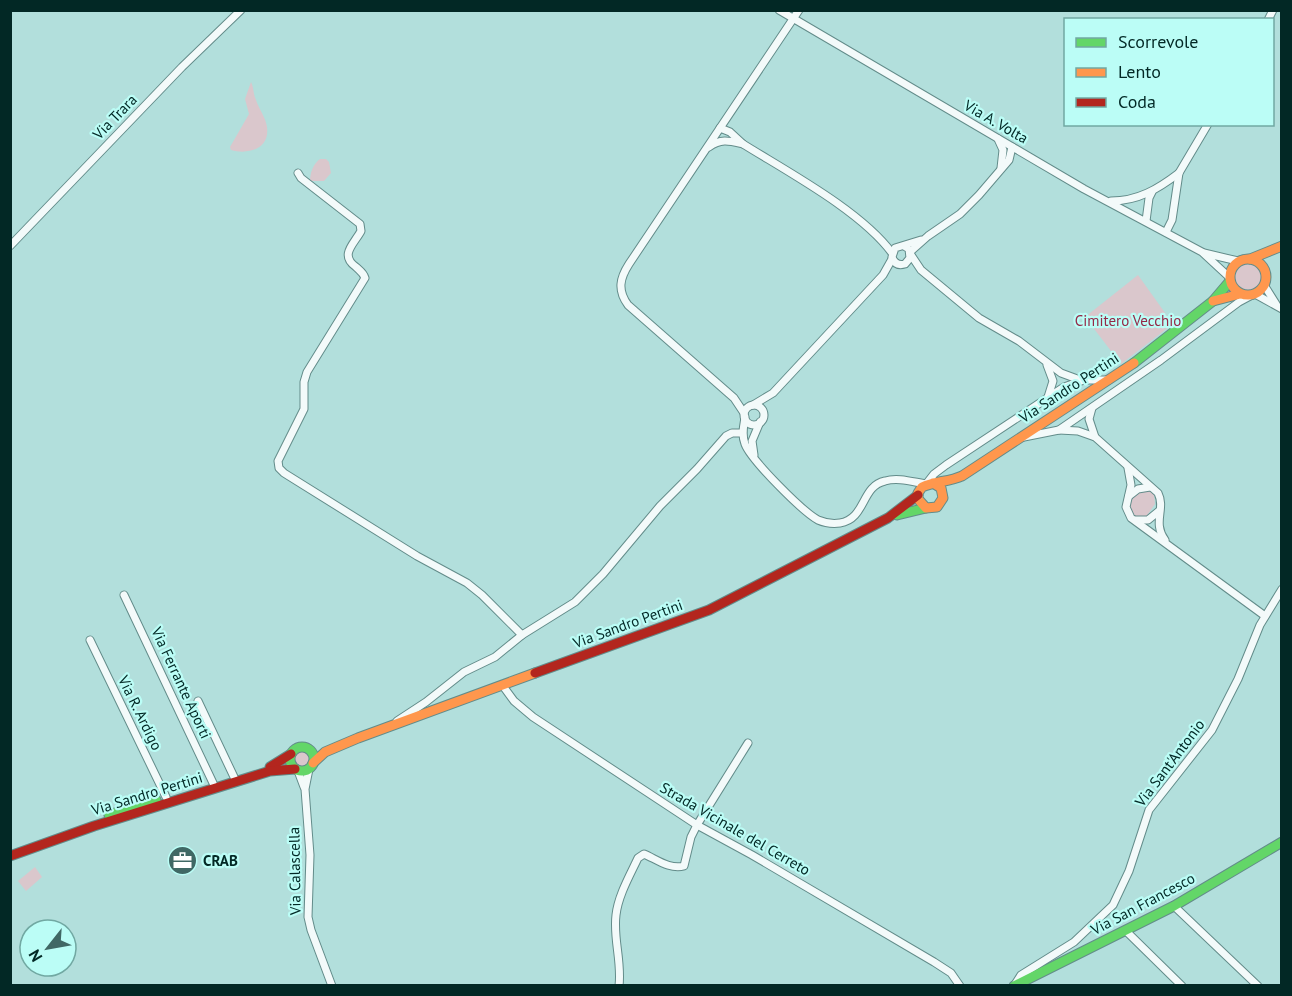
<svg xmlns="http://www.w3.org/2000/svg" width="1292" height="996" viewBox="0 0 1292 996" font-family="'PT Sans',sans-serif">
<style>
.green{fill:#dac7cc}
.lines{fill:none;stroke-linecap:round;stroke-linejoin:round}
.street-casing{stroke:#638c8a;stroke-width:9}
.fast-casing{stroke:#638c8a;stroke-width:11}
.slow-casing{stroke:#638c8a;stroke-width:11}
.jam-casing{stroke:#638c8a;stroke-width:11}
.street{stroke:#f3fafa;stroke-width:7}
.fast{stroke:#63d668;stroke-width:9}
.slow{stroke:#ff974d;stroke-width:9}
.jam{stroke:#b3261e;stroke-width:9}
.labels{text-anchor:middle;stroke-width:4.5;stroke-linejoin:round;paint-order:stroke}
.street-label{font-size:15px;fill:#022825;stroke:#bbfdf6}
.park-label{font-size:15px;fill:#952947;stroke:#bbfdf6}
.poi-label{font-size:15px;font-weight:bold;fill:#022825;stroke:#bbfdf6;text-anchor:start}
</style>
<rect width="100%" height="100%" fill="#b2dfdc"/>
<g class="green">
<path d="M251,82C254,88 253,94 256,100C259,109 266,118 267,127C270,149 248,155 231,150L230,147L249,114L245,99Z"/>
<path d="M320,159H326L329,162L331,173L324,181H310C310,173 313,164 320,159Z"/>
<circle cx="1248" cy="277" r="13"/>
<path d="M1138,275L1173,324L1121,364L1085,317Z"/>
<path d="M1147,490L1154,494L1155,504L1146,517L1135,518L1130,514L1129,501L1138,492Z"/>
<circle cx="302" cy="759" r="9"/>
<path d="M35,867L42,877L26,891L18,881Z"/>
</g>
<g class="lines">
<defs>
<g id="street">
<path d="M779,10L1084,189L1202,252L1229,277"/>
<path d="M1268,20L1273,10"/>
<path d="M720,128L730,132L743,144"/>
<path d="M998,139L1003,150L1001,168"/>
<path d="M709,147C721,138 730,141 743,144C788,172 861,211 892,253"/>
<path d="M298,173L301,178L360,224L361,231C354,244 339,255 356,267C360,271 363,272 365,278L307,372L304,382V409L278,461L279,468L284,473L417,556L467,583L482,595L522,635"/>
<path d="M1111,201C1138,201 1158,189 1179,173"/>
<path d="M1146,221L1149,198L1152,192"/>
<path d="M1166,232L1172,220L1179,173L1208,124"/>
<path d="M10,246L182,67L241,10"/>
<path d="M904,246L909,249L910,258L905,264C898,266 894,263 892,257L895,248L921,240"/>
<path d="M910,252L928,236L960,214L979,195L1009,160L1012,147"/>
<path d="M1204,253L1238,261"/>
<path d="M911,255L921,270L979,318L1019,341L1061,373L1080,380"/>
<path d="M1264,285L1276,304"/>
<path d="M1255,294L1282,309"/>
<path d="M1047,365L1053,381L1048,397"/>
<path d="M753,405L773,393L883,275L892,259"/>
<circle cx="754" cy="415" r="10"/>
<path d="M1092,408L1089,419L1095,437"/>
<path d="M744,413L734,398L628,305C617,290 620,278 629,264L799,10"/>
<path d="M745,417C744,426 741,434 745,444C751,460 802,511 818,520C825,523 833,524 840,523C866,519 861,486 885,481C898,477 913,482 926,484"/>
<path d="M1059,430L1078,431L1095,437L1158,493C1166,509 1152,522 1165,540"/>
<path d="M1024,437L1059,430L1161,360L1239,302L1252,295"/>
<path d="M754,455L752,441L760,422"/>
<path d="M1128,468L1131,485L1126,507L1131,518L1265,616"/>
<path d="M927,483L934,474L946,465L1064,387L1084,380H1109"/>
<path d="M1129,496L1138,489L1150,487"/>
<path d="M1135,520H1148L1159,511"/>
<path d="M124,595L213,783"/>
<path d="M90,640L166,797"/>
<path d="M503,686L514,701L533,717L697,825L752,855L934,962L951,973L960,986"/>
<path d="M198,701L234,777"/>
<path d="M397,721L426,702L464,672L495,657L522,635L575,602L603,574L660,506L697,469L726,436L732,433H742"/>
<path d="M309,769L305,789L310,855L308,917L311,930L332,986"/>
<path d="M298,771L304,787"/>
<path d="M1174,906L1258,986"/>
<path d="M1126,931L1182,986"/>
<path d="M619,986C622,961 613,939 616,915C618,896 630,875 638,858L644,854C656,859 670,870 684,866L691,837L697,825L748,743"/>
<path d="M1014,986L1021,975L1074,942L1113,905L1129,871L1149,810L1212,730L1238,679L1260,625L1282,589"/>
</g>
<g id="fast">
<path d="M1134,363L1213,301L1230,281"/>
<path d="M897,515L926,508"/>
<circle cx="302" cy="759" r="12"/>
<path d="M109,815L156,800"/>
<path d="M1014,986L1174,906L1282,842"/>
</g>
<g id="slow">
<circle cx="1248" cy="277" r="18"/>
<path d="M1250,259L1282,246"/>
<path d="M1213,301L1240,294"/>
<path d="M933,483L941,488L943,498L937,507L926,508L918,499V493L922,487C935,481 949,482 962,476L1134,363"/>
<path d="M313,763L325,752L358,738L535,673"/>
</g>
<g id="jam">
<path d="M535,673L709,610L888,518L918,495"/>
<path d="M270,767L291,754"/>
<path d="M10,856L94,826L270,771L295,769"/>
</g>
</defs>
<use href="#street" class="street-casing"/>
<use href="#fast" class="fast-casing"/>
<use href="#slow" class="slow-casing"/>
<use href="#jam" class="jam-casing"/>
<use href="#street" class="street"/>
<use href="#fast" class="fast"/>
<use href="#slow" class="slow"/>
<use href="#jam" class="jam"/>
</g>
<defs>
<symbol id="office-disc" viewBox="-11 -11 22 22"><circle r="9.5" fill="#406865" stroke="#bbfdf6"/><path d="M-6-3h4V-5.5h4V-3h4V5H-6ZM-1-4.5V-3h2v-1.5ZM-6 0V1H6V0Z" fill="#fff"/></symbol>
</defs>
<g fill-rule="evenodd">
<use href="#office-disc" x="166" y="844" width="33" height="33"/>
</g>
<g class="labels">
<g class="street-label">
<text transform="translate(115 117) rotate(-46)" y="5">Via Trara</text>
<text transform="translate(996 122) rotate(30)" y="5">Via A. Volta</text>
<text transform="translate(1069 388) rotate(-33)" y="5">Via Sandro Pertini</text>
<text transform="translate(628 624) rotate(-20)" y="5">Via Sandro Pertini</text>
<text transform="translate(181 683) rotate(65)" y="5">Via Ferrante Aporti</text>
<text transform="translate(140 713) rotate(64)" y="5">Via R. Ardigo</text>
<text transform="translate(1170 763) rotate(-53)" y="5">Via Sant'Antonio</text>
<text transform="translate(147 794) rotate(-17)" y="5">Via Sandro Pertini</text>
<text transform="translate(735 829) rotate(30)" y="5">Strada Vicinale del Cerreto</text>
<text transform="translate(295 871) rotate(-91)" y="5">Via Calascella</text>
<text transform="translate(1143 904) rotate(-28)" y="5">Via San Francesco</text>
</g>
<g class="park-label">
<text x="1128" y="326">Cimitero Vecchio</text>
</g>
<g class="poi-label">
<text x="203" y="866">CRAB</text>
</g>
</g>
<rect width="1292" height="996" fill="none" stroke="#022825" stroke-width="24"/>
<rect x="1064" y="18" width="210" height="108" fill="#bbfdf6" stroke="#71a8a2" stroke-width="1.5"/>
<rect x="1076" y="38" width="30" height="9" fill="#63d668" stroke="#71a8a2" stroke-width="1.5"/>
<text x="1118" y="48" font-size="18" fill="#022825">Scorrevole</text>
<rect x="1076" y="68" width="30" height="9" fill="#ff974d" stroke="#71a8a2" stroke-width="1.5"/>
<text x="1118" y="78" font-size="18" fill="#022825">Lento</text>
<rect x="1076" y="98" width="30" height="9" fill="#b3261e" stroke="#71a8a2" stroke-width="1.5"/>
<text x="1118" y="108" font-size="18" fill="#022825">Coda</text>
<g transform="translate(48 948) rotate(239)"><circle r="28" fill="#bbfdf6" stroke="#71a8a2" stroke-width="1.5"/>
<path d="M0-4.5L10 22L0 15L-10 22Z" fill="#406865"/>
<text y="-9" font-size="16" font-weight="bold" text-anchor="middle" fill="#022825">N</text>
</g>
</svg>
